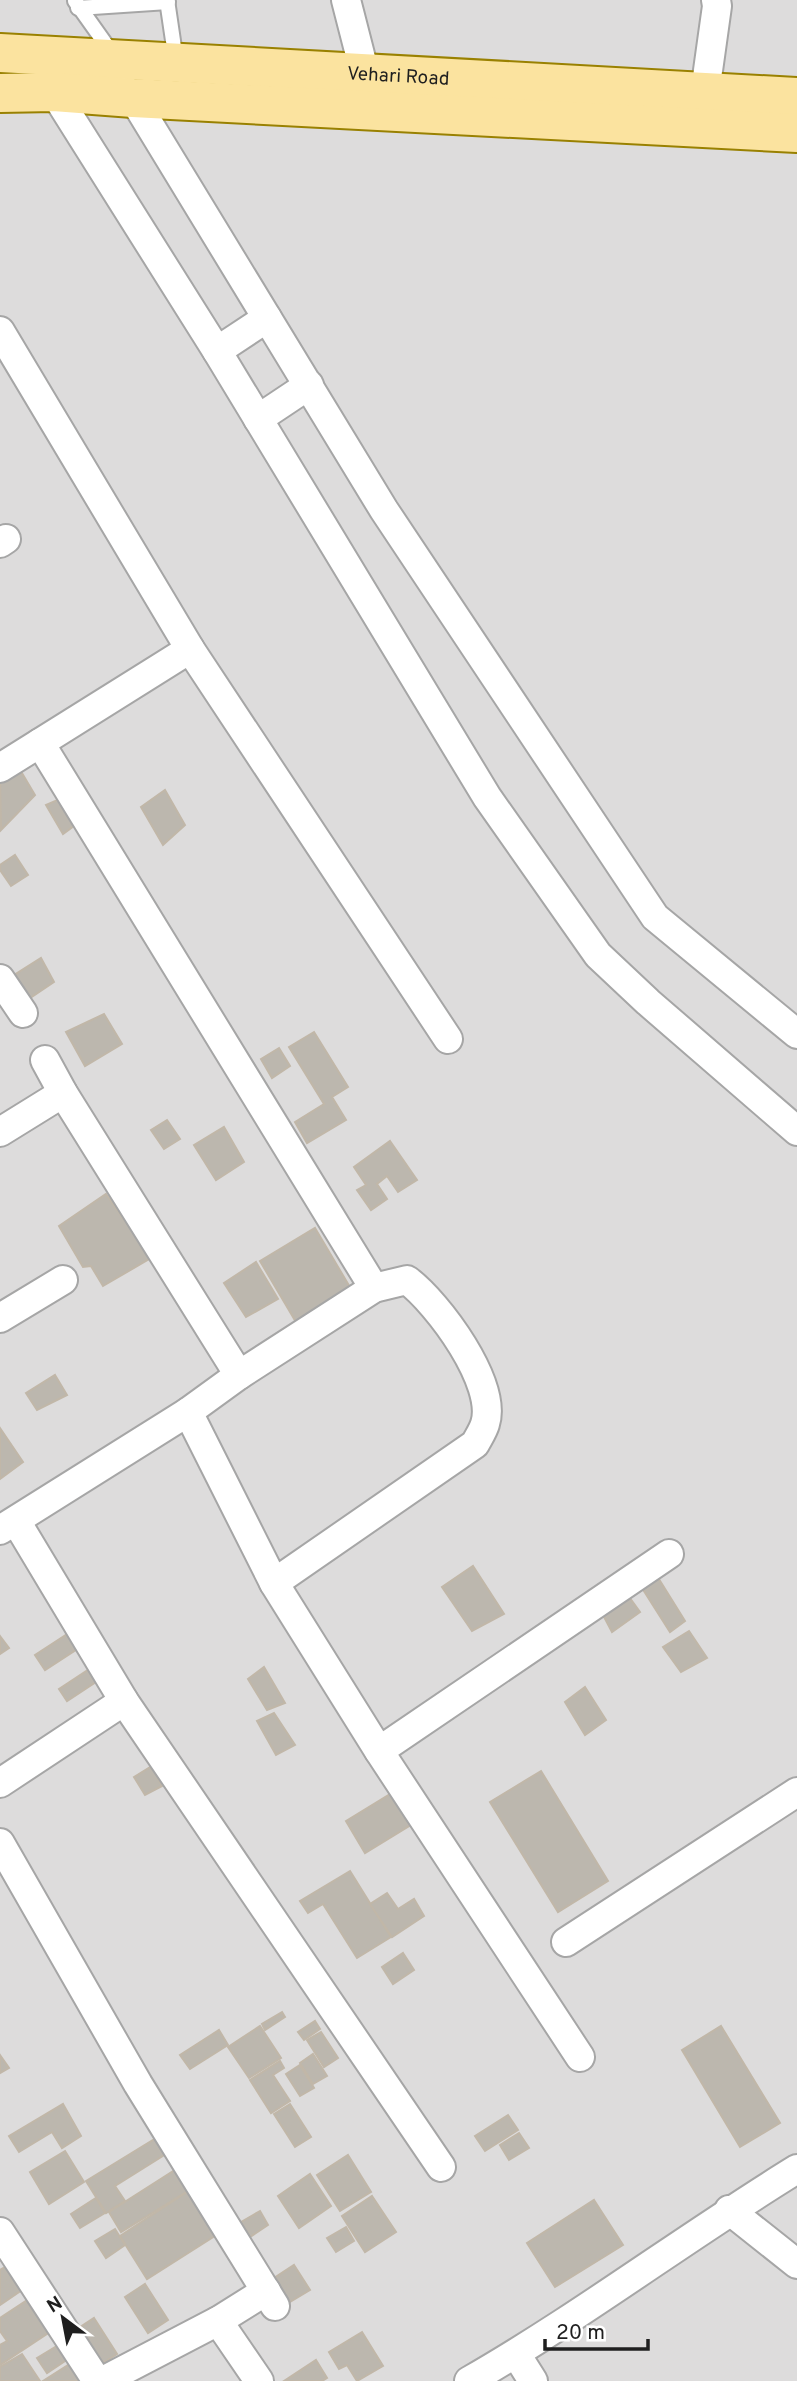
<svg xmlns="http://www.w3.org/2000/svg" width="797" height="2381" viewBox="0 0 797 2381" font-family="Overpass,sans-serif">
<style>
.residential{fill:#dddcdc}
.building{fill:#bcb7ae;stroke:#c1b7a8;stroke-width:2}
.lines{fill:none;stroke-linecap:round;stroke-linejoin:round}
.service-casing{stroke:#a6a6a6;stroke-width:18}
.minor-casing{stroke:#a6a6a6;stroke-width:32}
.primary-casing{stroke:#998101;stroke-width:42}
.service{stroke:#fff;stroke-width:14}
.minor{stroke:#fff;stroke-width:28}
.primary{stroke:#fbe39f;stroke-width:38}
.labels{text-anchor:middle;stroke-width:5;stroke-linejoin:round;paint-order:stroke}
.street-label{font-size:19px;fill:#1f1f1f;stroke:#fff}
</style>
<rect width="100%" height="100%" fill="#f0eee5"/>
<rect class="residential" x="0" y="0" width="797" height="2381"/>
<g class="building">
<path d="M16,763L35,795L1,830L0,773Z"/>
<path d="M165,790L185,825L163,845L141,807Z"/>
<path d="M60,799L78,823L63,834L46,805Z"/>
<path d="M15,855L28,875L11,886L0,870V865Z"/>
<path d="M41,958L54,982L30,998L14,975Z"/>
<path d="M104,1014L122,1044L85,1066L66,1032Z"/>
<path d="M314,1032L348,1087L332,1097L346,1120L307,1143L295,1122L324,1104L289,1047Z"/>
<path d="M279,1048L290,1066L272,1078L261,1059Z"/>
<path d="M167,1120L180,1139L164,1149L151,1130Z"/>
<path d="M224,1127L244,1162L216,1180L194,1145Z"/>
<path d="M390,1141L417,1180L398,1192L387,1176L377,1184L387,1199L371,1210L357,1190L366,1185L354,1167Z"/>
<path d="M106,1194L151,1258L103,1286L91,1266L83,1267L59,1226Z"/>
<path d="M315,1228L351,1289L296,1322L260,1261Z"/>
<path d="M256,1262L278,1299L246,1317L224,1283Z"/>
<path d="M55,1375L67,1395L37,1410L26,1393Z"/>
<path d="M0,1428L23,1462L0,1479Z"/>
<path d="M473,1566L504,1614L472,1631L442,1587Z"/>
<path d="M657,1576L685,1621L670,1632L642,1588Z"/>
<path d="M627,1594L640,1612L612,1632L602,1613Z"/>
<path d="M689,1631L707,1658L681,1672L663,1647Z"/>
<path d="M69,1633L79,1648L45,1670L35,1655Z"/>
<path d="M0,1636L9,1648L0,1654Z"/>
<path d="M264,1667L285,1703L267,1710L248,1679Z"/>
<path d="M88,1670L96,1682L67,1701L59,1689Z"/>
<path d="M585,1687L606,1720L585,1735L565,1702Z"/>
<path d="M274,1713L295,1745L276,1755L257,1721Z"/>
<path d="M152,1766L162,1786L145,1795L134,1777Z"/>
<path d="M541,1771L608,1881L558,1912L490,1802Z"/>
<path d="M392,1793L411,1825L365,1853L346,1821Z"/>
<path d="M350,1871L391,1937L357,1958L323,1904L308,1913L300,1901Z"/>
<path d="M387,1893L398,1909L414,1899L424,1916L392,1937L370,1904Z"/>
<path d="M403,1953L414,1970L393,1984L382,1967Z"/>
<path d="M282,2012L285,2017L265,2030L262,2024Z"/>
<path d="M315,2021L320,2029L304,2040L298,2032Z"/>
<path d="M260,2026L281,2058L249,2078L228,2047Z"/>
<path d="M721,2026L780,2123L740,2147L682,2050Z"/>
<path d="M219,2030L228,2045L190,2069L180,2055Z"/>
<path d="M321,2032L338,2058L324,2067L307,2040Z"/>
<path d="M313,2054L327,2076L313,2084L300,2063Z"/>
<path d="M0,2055L9,2068L0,2073Z"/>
<path d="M280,2061L284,2068L273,2075L290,2101L271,2113L250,2080Z"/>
<path d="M300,2065L314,2088L300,2096L286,2074Z"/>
<path d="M63,2104L81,2136L62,2148L52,2132L19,2152L9,2136Z"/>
<path d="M290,2104L311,2137L295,2147L274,2114Z"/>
<path d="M508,2115L518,2130L485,2151L475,2136Z"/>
<path d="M519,2133L529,2148L509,2160L500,2145Z"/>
<path d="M156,2138L166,2154L115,2186L125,2201L106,2213L86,2181Z"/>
<path d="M65,2151L84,2182L49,2204L30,2172Z"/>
<path d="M348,2155L371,2192L340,2211L317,2175Z"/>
<path d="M175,2170L188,2191L121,2232L109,2212Z"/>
<path d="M310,2174L331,2206L299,2228L278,2196Z"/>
<path d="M190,2190L218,2234L147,2279L120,2236Z"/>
<path d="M372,2196L396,2232L365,2252L342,2216Z"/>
<path d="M96,2198L105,2213L80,2228L71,2214Z"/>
<path d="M594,2200L623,2245L555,2287L527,2243Z"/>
<path d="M260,2211L268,2225L250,2237L241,2222Z"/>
<path d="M346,2227L354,2241L336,2252L327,2238Z"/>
<path d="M115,2229L125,2245L106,2258L95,2241Z"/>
<path d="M10,2264L25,2288L0,2305V2270Z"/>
<path d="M294,2265L310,2290L290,2302L274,2278Z"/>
<path d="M145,2284L168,2320L148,2333L125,2297Z"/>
<path d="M32,2297L53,2330L0,2365V2345L7,2341L0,2331V2318Z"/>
<path d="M94,2318L117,2354L97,2367L74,2331Z"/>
<path d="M362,2332L383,2366L357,2381L347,2365L339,2369L329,2352Z"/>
<path d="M65,2341L74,2355L47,2373L37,2358Z"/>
<path d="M22,2354L40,2381H0V2367Z"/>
<path d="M316,2360L327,2378L322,2381H284Z"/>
<path d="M73,2362L85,2381H43Z"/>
</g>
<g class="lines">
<defs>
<g id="service">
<path d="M167,0L176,61"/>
<path d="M75,1L112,53"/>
<path d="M78,8L168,2"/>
</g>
<g id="minor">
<path d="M346,0L365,74"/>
<path d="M55,79L54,92L217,351L487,797L598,955L648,1002L797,1131"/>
<path d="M123,89L133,98L384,510L655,917L797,1034"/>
<path d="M705,92L717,6L716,0"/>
<path d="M0,331L190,649L448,1039"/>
<path d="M217,351L267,318"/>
<path d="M258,419L309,385"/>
<path d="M0,543L6,539"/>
<path d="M40,743L374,1288"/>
<path d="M0,768L190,649"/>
<path d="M0,979L23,1013"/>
<path d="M45,1060L63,1093L239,1375"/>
<path d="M0,1132L63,1093"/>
<path d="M0,1318L63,1280"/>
<path d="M188,1412L274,1583L379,1751L580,2057"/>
<path d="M16,1521L124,1701L441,2167"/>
<path d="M0,1530L188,1412L239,1375L374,1288L407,1280C438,1303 498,1384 485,1424C483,1431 478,1438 475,1444L274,1583"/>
<path d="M379,1751L669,1554"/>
<path d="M0,1783L124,1701"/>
<path d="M0,1843L138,2084L275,2306"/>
<path d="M566,1942L797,1792"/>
<path d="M729,2210L797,2264"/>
<path d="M0,2232L97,2381"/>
<path d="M218,2321L259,2381"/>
<path d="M516,2354L533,2381"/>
<path d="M103,2381L218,2321L266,2291"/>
<path d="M469,2381C582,2316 686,2237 797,2169"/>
</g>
<g id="primary">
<path id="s1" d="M0,53L797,97"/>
<path d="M0,93L54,92L133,98L797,133"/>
</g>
</defs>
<use href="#service" class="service-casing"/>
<use href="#minor" class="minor-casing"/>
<use href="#primary" class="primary-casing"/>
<use href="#service" class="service"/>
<use href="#minor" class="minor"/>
<use href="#primary" class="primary"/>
</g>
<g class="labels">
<g class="street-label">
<text dy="7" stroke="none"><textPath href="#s1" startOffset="399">Vehari Road</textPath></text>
</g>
</g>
<g transform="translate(63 2318) rotate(328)" stroke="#ffffff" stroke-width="5" paint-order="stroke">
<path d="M0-5L12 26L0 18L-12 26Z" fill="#1f1f1f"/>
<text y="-10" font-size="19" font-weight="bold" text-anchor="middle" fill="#1f1f1f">N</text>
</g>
<path d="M545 2339v10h103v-10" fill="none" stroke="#1f1f1f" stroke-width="3.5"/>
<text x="556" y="2339" font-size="21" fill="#1f1f1f" stroke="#ffffff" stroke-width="5" paint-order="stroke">20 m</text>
</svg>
